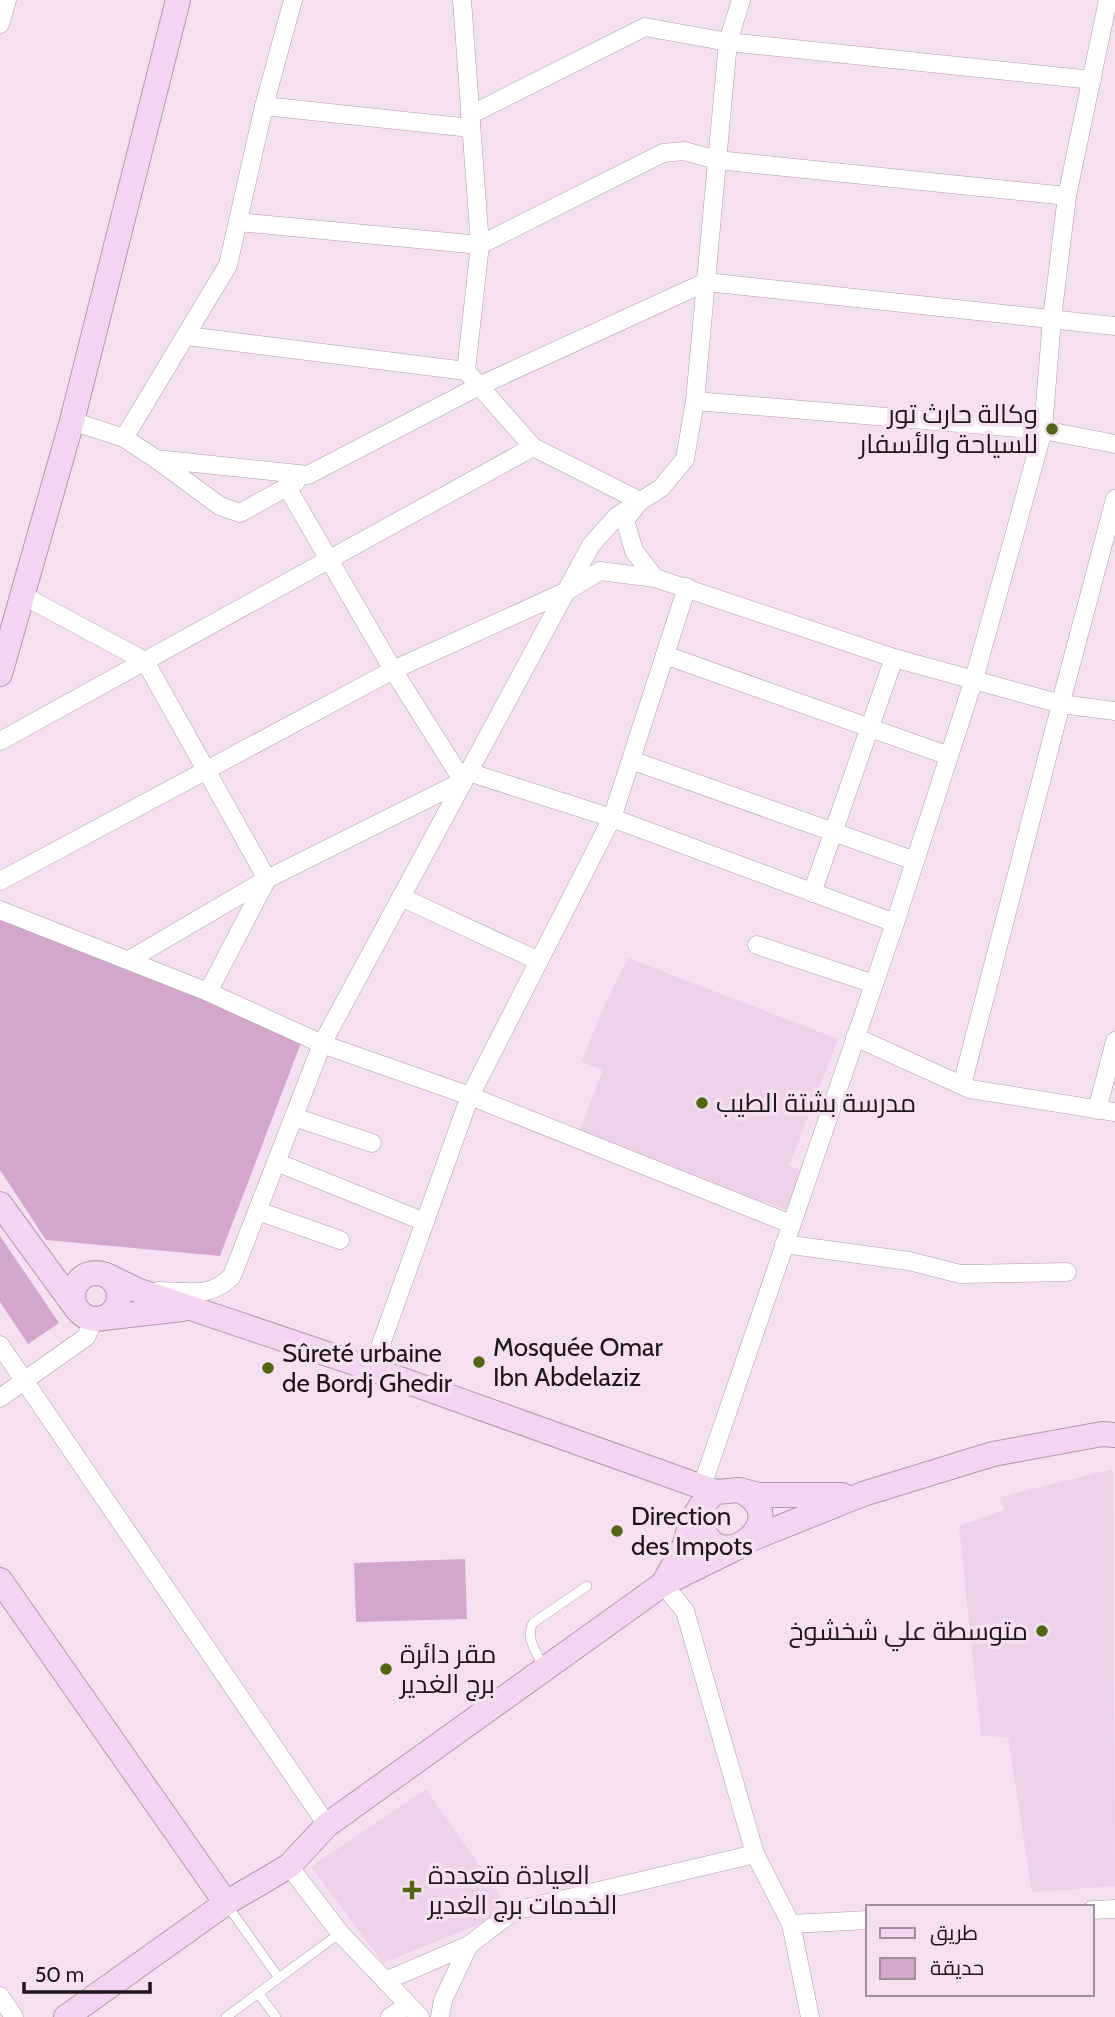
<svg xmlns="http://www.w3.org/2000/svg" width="1115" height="2017" viewBox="0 0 1115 2017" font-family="Cabin,Cairo,sans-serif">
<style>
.built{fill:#edd1e8}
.green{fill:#d3a7cc}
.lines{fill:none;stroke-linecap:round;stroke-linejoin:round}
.lane-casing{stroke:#ae9aaa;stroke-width:10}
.street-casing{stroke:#ae9aaa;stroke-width:19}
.secondary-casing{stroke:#ae9aaa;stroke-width:26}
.lane{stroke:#fff;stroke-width:9}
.street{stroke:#fff;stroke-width:18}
.secondary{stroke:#f4d5f1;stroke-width:24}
.poi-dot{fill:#526611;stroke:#f5e0f1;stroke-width:2.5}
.labels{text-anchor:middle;stroke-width:7;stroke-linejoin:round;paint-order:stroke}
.poi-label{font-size:26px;fill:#1d161b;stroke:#f5e0f1;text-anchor:start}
</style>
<rect width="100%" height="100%" fill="#f5e0f1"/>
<g class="built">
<path d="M628,958L838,1039L789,1166L802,1171L786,1210L765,1202L762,1207L578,1135L603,1070L582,1062L600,1015Z"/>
<path d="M1113,1469L1115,1886L1032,1892L1008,1737L981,1736L959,1526L1004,1510L1000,1497Z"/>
<path d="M426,1789L511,1911L383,1963L311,1867Z"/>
</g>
<g class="green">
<path d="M0,920L211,999L302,1040L220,1256L46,1240L0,1170Z"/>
<path d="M0,1236L59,1323L28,1344L0,1302Z"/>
<path d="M465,1559L467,1619L356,1622L354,1563Z"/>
</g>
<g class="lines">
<defs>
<g id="lane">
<path d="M544,1668C537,1653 525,1638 533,1623L587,1586"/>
<path d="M227,1905L279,1978"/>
<path d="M258,1993L276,2017"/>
<path d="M226,2017L340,1933"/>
</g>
<g id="street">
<path d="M462,0L480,245L466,371"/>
<path d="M0,24L7,0"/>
<path d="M264,106L471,128"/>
<path d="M470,115L645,27L728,42L1092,80"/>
<path d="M238,222L480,245L663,153L684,151L717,160L1067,196"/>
<path d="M187,336L466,371L533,447L640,501L625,520L634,551L655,578"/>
<path d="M695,401L1043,430L1115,444"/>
<path d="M72,421L124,438L228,265L264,106L293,0"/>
<path d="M124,438L156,459L308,475L479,386L706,282L1115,326"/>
<path d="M156,459L220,506L240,513L296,482"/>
<path d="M22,595L145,661L267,879L208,992"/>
<path d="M665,655L949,756"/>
<path d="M1061,702L1115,499"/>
<path d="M0,741L533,447"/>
<path d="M631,760L915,861"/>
<path d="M468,772L612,818L895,923"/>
<path d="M0,881L393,670L567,591L600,571L655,578L894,658L1061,704L1115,711"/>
<path d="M812,893L894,658"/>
<path d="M401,897L539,961"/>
<path d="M0,910L208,992L322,1044L470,1096L791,1224"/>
<path d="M757,945L874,984"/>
<path d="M129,960L267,879L463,781L393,670L287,487"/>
<path d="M855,1037L970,1089L1115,1112"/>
<path d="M962,1085L1061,704"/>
<path d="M1097,1110L1115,1041"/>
<path d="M294,1117L372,1143"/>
<path d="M276,1162L425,1222"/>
<path d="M258,1211L340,1240"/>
<path d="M784,1244L909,1261L960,1274L1067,1272"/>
<path d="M158,1291C188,1291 210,1299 232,1276L322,1044L591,545L617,516L661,488L685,459L695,401L728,42L741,0"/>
<path d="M0,1345L327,1825"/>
<path d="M372,1369L470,1096L612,818L687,587"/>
<path d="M0,1398L86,1337L95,1318"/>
<path d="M702,1486L895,923L974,679L1014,536L1043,430L1052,319L1067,196L1108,0"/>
<path d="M663,1584L685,1611L755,1854L791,1924L810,2017"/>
<path d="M289,1866L340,1933L420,2017"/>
<path d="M1092,1910L1115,1909"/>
<path d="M791,1924L868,1920"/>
<path d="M385,1981L469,1945L514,1911L755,1854"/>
<path d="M0,1996L14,2017"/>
<path d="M390,2017L408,2005"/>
<path d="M440,2017L443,2000L469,1945"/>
</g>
<g id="secondary">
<path d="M0,674L72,421L178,0"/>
<path d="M0,1204L76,1308"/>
<circle cx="96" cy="1296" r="23"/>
<path d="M106,1275L137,1290L372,1369L716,1492L739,1490C799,1518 716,1581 702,1525C698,1511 705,1500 716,1492"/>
<path d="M103,1318L182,1309"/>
<path d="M739,1490L759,1495H842"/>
<path d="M751,1539L863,1494L993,1454L1102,1434L1115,1435"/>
<path d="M0,1580L226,1903"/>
<path d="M663,1584L684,1547L691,1522L700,1507"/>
<path d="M66,2017L226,1903L289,1866L327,1825L663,1584L740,1546"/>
</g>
</defs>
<use href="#lane" class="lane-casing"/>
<use href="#street" class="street-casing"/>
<use href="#secondary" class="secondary-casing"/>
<use href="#lane" class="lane"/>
<use href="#street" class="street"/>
<use href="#secondary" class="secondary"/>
</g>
<g class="poi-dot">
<circle cx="1052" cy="429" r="7"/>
<circle cx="702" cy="1103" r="7"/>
<circle cx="479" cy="1362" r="7"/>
<circle cx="268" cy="1368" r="7"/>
<circle cx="617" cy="1531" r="7"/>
<circle cx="1042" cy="1631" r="7"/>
<circle cx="386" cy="1669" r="7"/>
<path d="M408.5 1879.5h7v7h7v7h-7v7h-7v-7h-7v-7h7z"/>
</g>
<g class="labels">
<g class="poi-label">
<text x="1038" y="423" text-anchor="end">وكالة حارث تور<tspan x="1038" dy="30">للسياحة والأسفار</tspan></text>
<text x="716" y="1112">مدرسة بشتة الطيب</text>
<text x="493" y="1356">Mosquée Omar<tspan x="493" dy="30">Ibn Abdelaziz</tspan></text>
<text x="282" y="1362">Sûreté urbaine<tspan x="282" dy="30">de Bordj Ghedir</tspan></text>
<text x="631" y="1525">Direction<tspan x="631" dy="30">des Impots</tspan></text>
<text x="1028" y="1640" text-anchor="end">متوسطة علي شخشوخ</text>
<text x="400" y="1663">مقر دائرة<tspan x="400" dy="30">برج الغدير</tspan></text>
<text x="428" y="1884">العيادة متعددة<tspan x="428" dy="30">الخدمات برج الغدير</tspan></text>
</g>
</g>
<rect x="866" y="1905" width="228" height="91" fill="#f5e0f1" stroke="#9f8f9b" stroke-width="2"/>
<rect x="880" y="1928" width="35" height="10" fill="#f4d5f1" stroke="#9f8f9b" stroke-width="2"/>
<text x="930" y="1940" font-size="21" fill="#1d161b">طريق</text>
<rect x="880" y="1958" width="35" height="21" fill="#d3a7cc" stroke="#9f8f9b" stroke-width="2"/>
<text x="930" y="1975" font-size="21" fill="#1d161b">حديقة</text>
<path d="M24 1982v10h126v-10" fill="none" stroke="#1d161b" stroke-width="3.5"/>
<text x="35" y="1982" font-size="21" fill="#1d161b" stroke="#f5e0f1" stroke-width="5" paint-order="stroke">50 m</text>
</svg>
